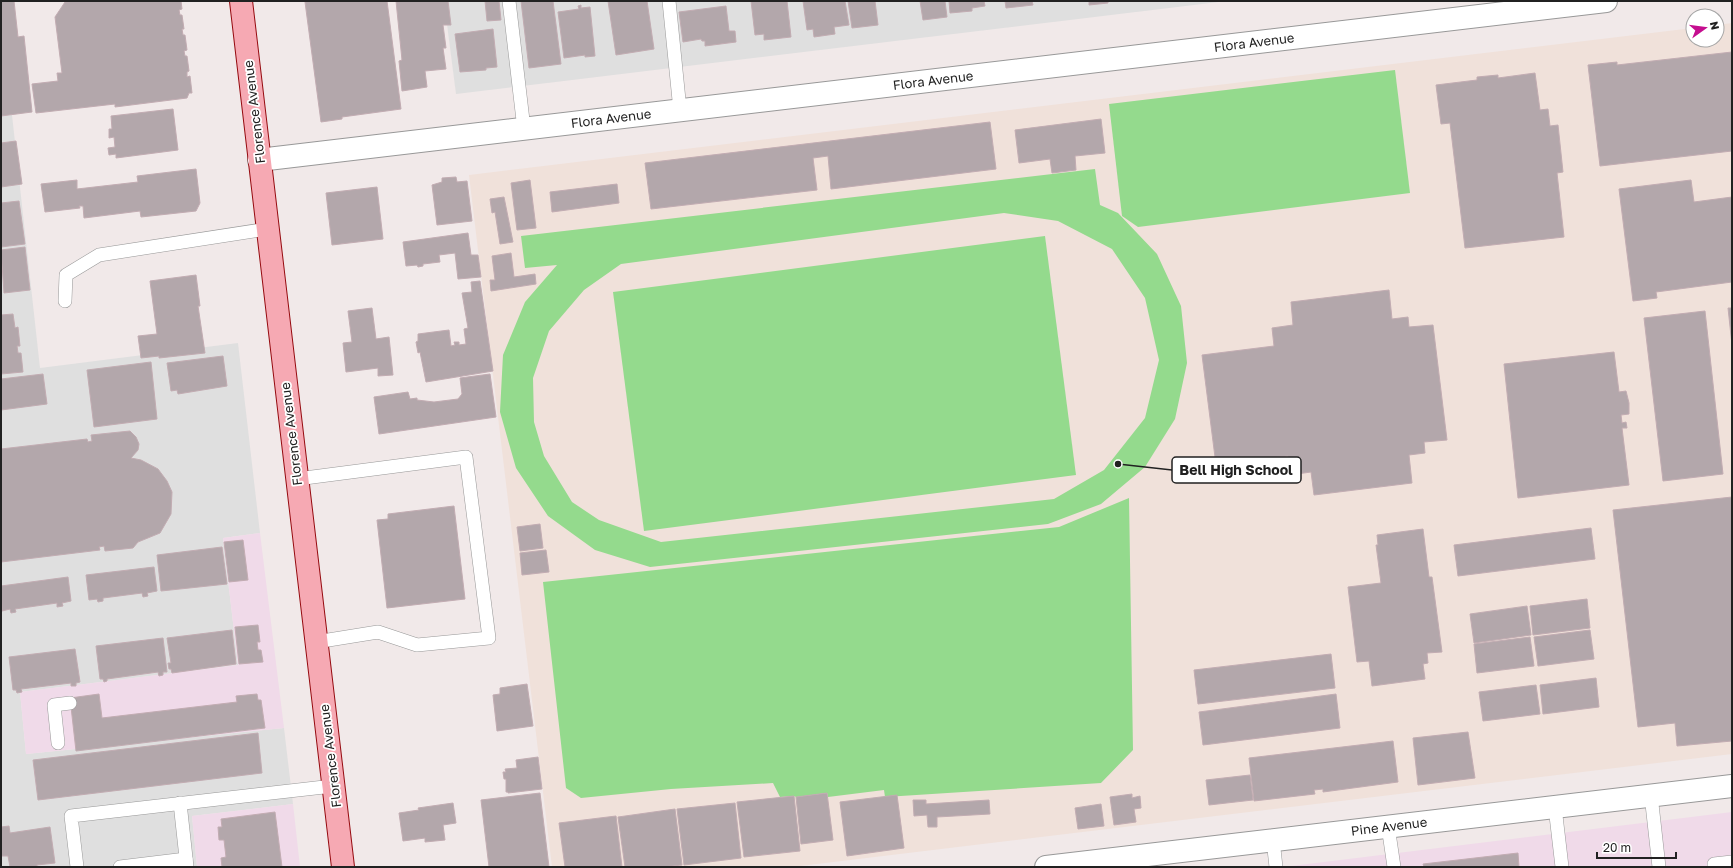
<svg xmlns="http://www.w3.org/2000/svg" width="1733" height="868" viewBox="0 0 1733 868" font-family="'Golos Text',sans-serif">
<style>
.residential{fill:#dfdfdf}
.commercial{fill:#f0dae9}
.education{fill:#f0e1da}
.pitch{fill:#94da8d;fill-rule:evenodd}
.building{fill:#b3a7ab;stroke:#c2acb2}
.lines{fill:none;stroke-linecap:round;stroke-linejoin:round}
.service-casing{stroke:#989898;stroke-width:14}
.minor-casing{stroke:#989898;stroke-width:24}
.primary-casing{stroke:#950a0f;stroke-width:24}
.service{stroke:#fff;stroke-width:13}
.minor{stroke:#fff;stroke-width:22}
.primary{stroke:#f6a9b3;stroke-width:22}
.labels{text-anchor:middle;stroke-width:3.5;stroke-linejoin:round;paint-order:stroke}
.street-label{font-size:13px;fill:#212121;stroke:#fff}
.leader{fill:none;stroke:#212121;stroke-width:1.5}
.callout-dot{fill:#212121;stroke:#fff;stroke-width:1.5}
.callout{fill:#fff;stroke:#212121;stroke-width:1.5}
.callout-label{font-size:14px;text-anchor:middle;font-weight:bold;fill:#212121}
</style>
<rect width="100%" height="100%" fill="#f1e9e9"/>
<g class="residential">
<path d="M444,1H1227L456,94Z"/>
<path d="M12,115L40,368L238,343L260,533L223,538L238,665L20,692L26,754L284,728L293,804L192,816L197,867H1V116Z"/>
</g>
<g class="commercial">
<path d="M260,533L284,728L26,754L20,692L238,665L223,538Z"/>
<path d="M293,804L300,867H197L192,816Z"/>
<path d="M1732,812V867H1283Z"/>
</g>
<path class="education" d="M1732,23V754L792,867H552L469,175L1693,28V40H1717V25Z"/>
<g class="pitch">
<path d="M1395,70L1410,193L1138,227L1122,216L1109,104Z"/>
<path d="M1095,169L1100,205L1118,213L1157,254L1181,306L1187,363L1175,419L1145,467L1101,504L1048,524L650,567L595,550L548,516L516,468L500,412L503,355L525,302L557,265L525,268L521,236ZM1004,213L1058,221L1112,249L1145,298L1159,360L1145,418L1104,470L1054,499L661,542L599,520L572,502L544,456L534,422L533,378L549,331L584,290L621,264Z"/>
<path d="M1045,236L1076,475L644,531L613,292Z"/>
<path d="M1129,498L1133,750L1101,783L885,797L884,790L828,797L827,793L796,797L794,796L780,797L773,783L671,789L581,798L566,788L543,582L1059,527Z"/>
</g>
<g class="building">
<path d="M1,1H14L18,37L24,36L32,112L1,116Z"/>
<path d="M78,1H181L182,9L179,10L180,15H182L184,29H182L183,35H185L187,50L184,51L185,56H187L189,71L187,72V77L190,76L192,93H189L187,98L115,107V104L36,113L32,84L58,81L57,73H62L55,17L65,2Z"/>
<path d="M311,1H387L401,109L342,117V119L321,122L305,2Z"/>
<path d="M396,1H448L451,25H443L446,48H443L446,69L425,71L427,87L402,91L399,61L402,60Z"/>
<path d="M485,1H499L501,20L487,21Z"/>
<path d="M521,1H553L561,64L529,68Z"/>
<path d="M608,1H647L654,49L616,55Z"/>
<path d="M751,1H787L791,37L764,40V34L755,35Z"/>
<path d="M803,1H845L849,25L834,27L835,34L814,37L813,29L807,30Z"/>
<path d="M848,1H875L878,25L852,28Z"/>
<path d="M920,1H945L947,17L923,20Z"/>
<path d="M949,1H984L985,6L972,8V11L950,13Z"/>
<path d="M1005,1H1034H1032L1033,5L1006,8Z"/>
<path d="M1089,1H1108V3L1089,5Z"/>
<path d="M581,5V8L590,7L595,56L585,57V55L564,58L558,12L579,9L578,6Z"/>
<path d="M726,6L729,31H735L736,42L705,46V41H702L701,39L683,42L679,12Z"/>
<path d="M493,29L497,67L486,68V70L460,72L455,34Z"/>
<path d="M1732,52V151L1600,166L1588,65L1617,62V65Z"/>
<path d="M1535,73L1540,110L1548,109L1550,126L1558,125L1563,172L1557,173L1564,237L1465,248L1450,123L1441,124L1436,85L1477,80V77L1498,75V78Z"/>
<path d="M173,109L178,150L116,158V154L109,155L108,148L115,147L114,137L109,138V129H112L111,116Z"/>
<path d="M1101,119L1105,153L1075,156L1076,170L1052,173L1050,159L1019,163L1015,130Z"/>
<path d="M990,122L996,169L831,189L828,156L813,158L817,190L651,209L645,163Z"/>
<path d="M16,141L22,184L1,187V143Z"/>
<path d="M196,169L200,203L196,211L141,217L140,211L84,218L83,206H79L80,208L45,212L41,184L77,180V189L138,182L137,176Z"/>
<path d="M456,177L457,182L467,181L472,221L437,225L432,185L442,182V178Z"/>
<path d="M530,180L536,228L517,230L511,183Z"/>
<path d="M1691,180L1694,202L1732,197V282L1656,292L1657,298L1633,301L1619,189Z"/>
<path d="M617,184L619,203L552,212L550,192Z"/>
<path d="M377,187L383,239L332,245L326,193Z"/>
<path d="M504,197L513,242L500,244L495,212L492,213L490,199Z"/>
<path d="M19,201L25,244L1,247V203Z"/>
<path d="M468,233L471,255H478L481,277L458,279L455,253L439,255L440,262L423,264V266L418,267L417,265L406,266L403,242Z"/>
<path d="M25,247L30,290L4,293L1,250Z"/>
<path d="M511,253L514,277L535,274L536,284L491,291L490,280H495L492,256Z"/>
<path d="M196,275L200,306H198L205,353L159,358V356L141,358L138,336L157,334L150,281Z"/>
<path d="M480,281L493,371L426,382L420,352L418,353L416,342L418,341V334L449,330L451,346L455,345L454,342H459V345L466,344L464,329L468,328L462,293L472,292L471,282Z"/>
<path d="M1389,290L1392,319L1408,317L1409,327L1433,325L1447,440L1424,442L1425,453L1409,455L1412,483L1314,495L1311,472L1290,475L1288,456L1216,465L1202,355L1274,346L1272,328L1293,325L1291,302Z"/>
<path d="M372,308L376,339L389,337L393,375L378,376V368L346,372L343,343L352,342L348,311Z"/>
<path d="M1728,308H1732V345Z"/>
<path d="M1705,311L1723,474L1663,481L1644,318Z"/>
<path d="M13,314L15,328L18,327L20,346H17L18,353H21L23,372L1,374V315Z"/>
<path d="M1614,352L1619,392L1626,391L1629,403V414L1621,415L1622,423L1626,422L1627,428H1622L1629,485L1518,498L1504,364Z"/>
<path d="M223,356L227,386L178,394L177,390L171,391L167,363Z"/>
<path d="M151,362L157,419L94,427L87,370Z"/>
<path d="M43,374L47,404L1,410V379Z"/>
<path d="M490,374L496,417L379,434L374,397L408,392L410,399L417,398V400L434,402L458,399L462,394L460,378Z"/>
<path d="M130,431L136,437L139,444L138,450L131,458L141,460L158,469L167,481L172,492L171,514L160,533L138,542L133,548L105,551L104,546L99,547L100,550L1,562V449L87,439L88,442L92,441L91,435Z"/>
<path d="M1732,497V741L1677,746L1675,723L1638,727L1613,510Z"/>
<path d="M454,506L465,599L387,608L377,520L388,519V514Z"/>
<path d="M540,524L543,548L520,551L517,527Z"/>
<path d="M1591,528L1595,559L1458,576L1454,545Z"/>
<path d="M1423,529L1429,577H1432L1442,652L1427,653L1428,663L1423,664L1425,679L1372,686L1369,661L1357,662L1348,587L1381,583L1376,545H1378L1377,535Z"/>
<path d="M243,540L248,580L229,582L224,542Z"/>
<path d="M222,547L227,584L161,591L157,555Z"/>
<path d="M546,550L549,572L522,575L520,553Z"/>
<path d="M154,567L157,591L147,593L148,596L143,597L142,593L103,598V601L98,602L97,599L89,600L86,575Z"/>
<path d="M68,577L71,601L62,603L63,606L57,607V603L15,609L16,612L11,613L10,609L2,611L1,586Z"/>
<path d="M1587,599L1590,628L1533,635L1530,606Z"/>
<path d="M1527,606L1531,635L1474,643L1470,614Z"/>
<path d="M258,625L260,642H257L258,650H261L263,662L239,664L235,627Z"/>
<path d="M232,630L236,664L172,673L171,669H169L168,663H171L167,638Z"/>
<path d="M1590,630L1594,659L1538,666L1534,637Z"/>
<path d="M1530,637L1534,666L1477,673L1474,644Z"/>
<path d="M163,638L167,672H163V675L159,676L158,672L107,679V681L104,682L103,679H100L96,646Z"/>
<path d="M75,649L80,682L76,683V686H71V683L21,689L22,692L17,693L16,690H13L9,657Z"/>
<path d="M1331,654L1335,688L1198,704L1194,670Z"/>
<path d="M1596,678L1599,707L1543,714L1540,685Z"/>
<path d="M527,684L533,726L497,731L493,695L500,694V688Z"/>
<path d="M1536,685L1540,714L1483,721L1479,692Z"/>
<path d="M99,694L102,718L237,702L236,696L257,694L258,700H261L265,728L76,751L70,698Z"/>
<path d="M1336,694L1340,728L1203,745L1199,712Z"/>
<path d="M1468,732L1475,778L1418,785L1413,738Z"/>
<path d="M258,733L262,773L38,800L33,760Z"/>
<path d="M1393,741L1398,782L1323,792V789L1314,790L1315,794L1254,801L1249,758Z"/>
<path d="M538,757L542,789L508,793V792H506V779H504L503,772H506L505,769L517,768L516,760Z"/>
<path d="M1250,775L1253,800L1209,805L1206,780Z"/>
<path d="M540,793L549,867H489L481,800Z"/>
<path d="M827,793L833,840L801,844L796,797Z"/>
<path d="M1132,794V798L1140,796L1141,808L1134,809L1136,822L1114,825L1110,797Z"/>
<path d="M897,795L904,848L847,856L840,802Z"/>
<path d="M794,796L800,851L744,857L737,802Z"/>
<path d="M913,800H926V804L989,800L990,814L937,817V827H928L927,815L914,816Z"/>
<path d="M453,803L456,823L443,825L445,840L425,842V838L403,841L399,813L419,810L418,808Z"/>
<path d="M735,803L741,858L684,865L677,809Z"/>
<path d="M1101,804L1104,826L1078,829L1075,808Z"/>
<path d="M675,809L682,865L663,867H625L618,817Z"/>
<path d="M275,812L282,867H222L221,858L226,857L224,840H219L218,827H222L221,819Z"/>
<path d="M616,816L622,867H565L559,823Z"/>
<path d="M9,826L10,833L50,827L55,863L37,865V867H10L8,856H1V827Z"/>
<path d="M1518,853L1519,867H1424L1423,864Z"/>
</g>
<g class="lines">
<defs>
<g id="service">
<path d="M509,1L524,129"/>
<path d="M669,1L680,110"/>
<path d="M65,301L66,275L99,255L267,229"/>
<path d="M297,479L466,457L489,638L417,645L378,632L316,642"/>
<path d="M58,743L54,705L70,703"/>
<path d="M1651,795L1659,867"/>
<path d="M180,803L187,867"/>
<path d="M1555,807L1562,867"/>
<path d="M1388,826L1394,867"/>
<path d="M1273,840L1276,867"/>
<path d="M77,867L71,816L333,786"/>
<path d="M120,867L186,859"/>
<path d="M1714,867V864L1732,862"/>
</g>
<g id="minor">
<path d="M259,160L1606,1"/>
<path d="M1046,867L1732,786"/>
</g>
<path id="primary" d="M241,1L343,867"/>
</defs>
<use href="#service" class="service-casing"/>
<use href="#minor" class="minor-casing"/>
<use href="#primary" class="primary-casing"/>
<use href="#service" class="service"/>
<use href="#minor" class="minor"/>
<use href="#primary" class="primary"/>
</g>
<g class="labels">
<g class="street-label">
<text transform="translate(1254 42) rotate(-7)" y="5">Flora Avenue</text>
<text transform="translate(933 80) rotate(-7)" y="5">Flora Avenue</text>
<text transform="translate(254 112) rotate(-97)" y="5">Florence Avenue</text>
<text transform="translate(611 118) rotate(-7)" y="5">Flora Avenue</text>
<text transform="translate(291 434) rotate(-97)" y="5">Florence Avenue</text>
<text transform="translate(330 756) rotate(-97)" y="5">Florence Avenue</text>
<text transform="translate(1389 826) rotate(-7)" y="5">Pine Avenue</text>
</g>
</g>
<path class="leader" d="M1118 464L1172 470"/>
<circle class="callout-dot" cx="1118" cy="464" r="4"/>
<rect class="callout" x="1172" y="457" width="129" height="26" rx="4"/>
<g class="callout-label">
<text x="1236" y="475">Bell High School</text>
</g>
<rect width="1733" height="868" fill="none" stroke="#212121" stroke-width="4"/>
<g transform="translate(1705 28) rotate(76)"><circle r="19" fill="#ffffff" stroke="#a6a6a6"/>
<path d="M0-3L7 15L0 10L-7 15Z" fill="#c50e8f"/>
<text y="-6" font-size="11" font-weight="bold" text-anchor="middle" fill="#212121">N</text>
</g>
<path d="M1597 852v6h79v-6" fill="none" stroke="#212121" stroke-width="2"/>
<text x="1603" y="852" font-size="12" fill="#212121" stroke="#ffffff" stroke-width="3" paint-order="stroke">20 m</text>
</svg>
